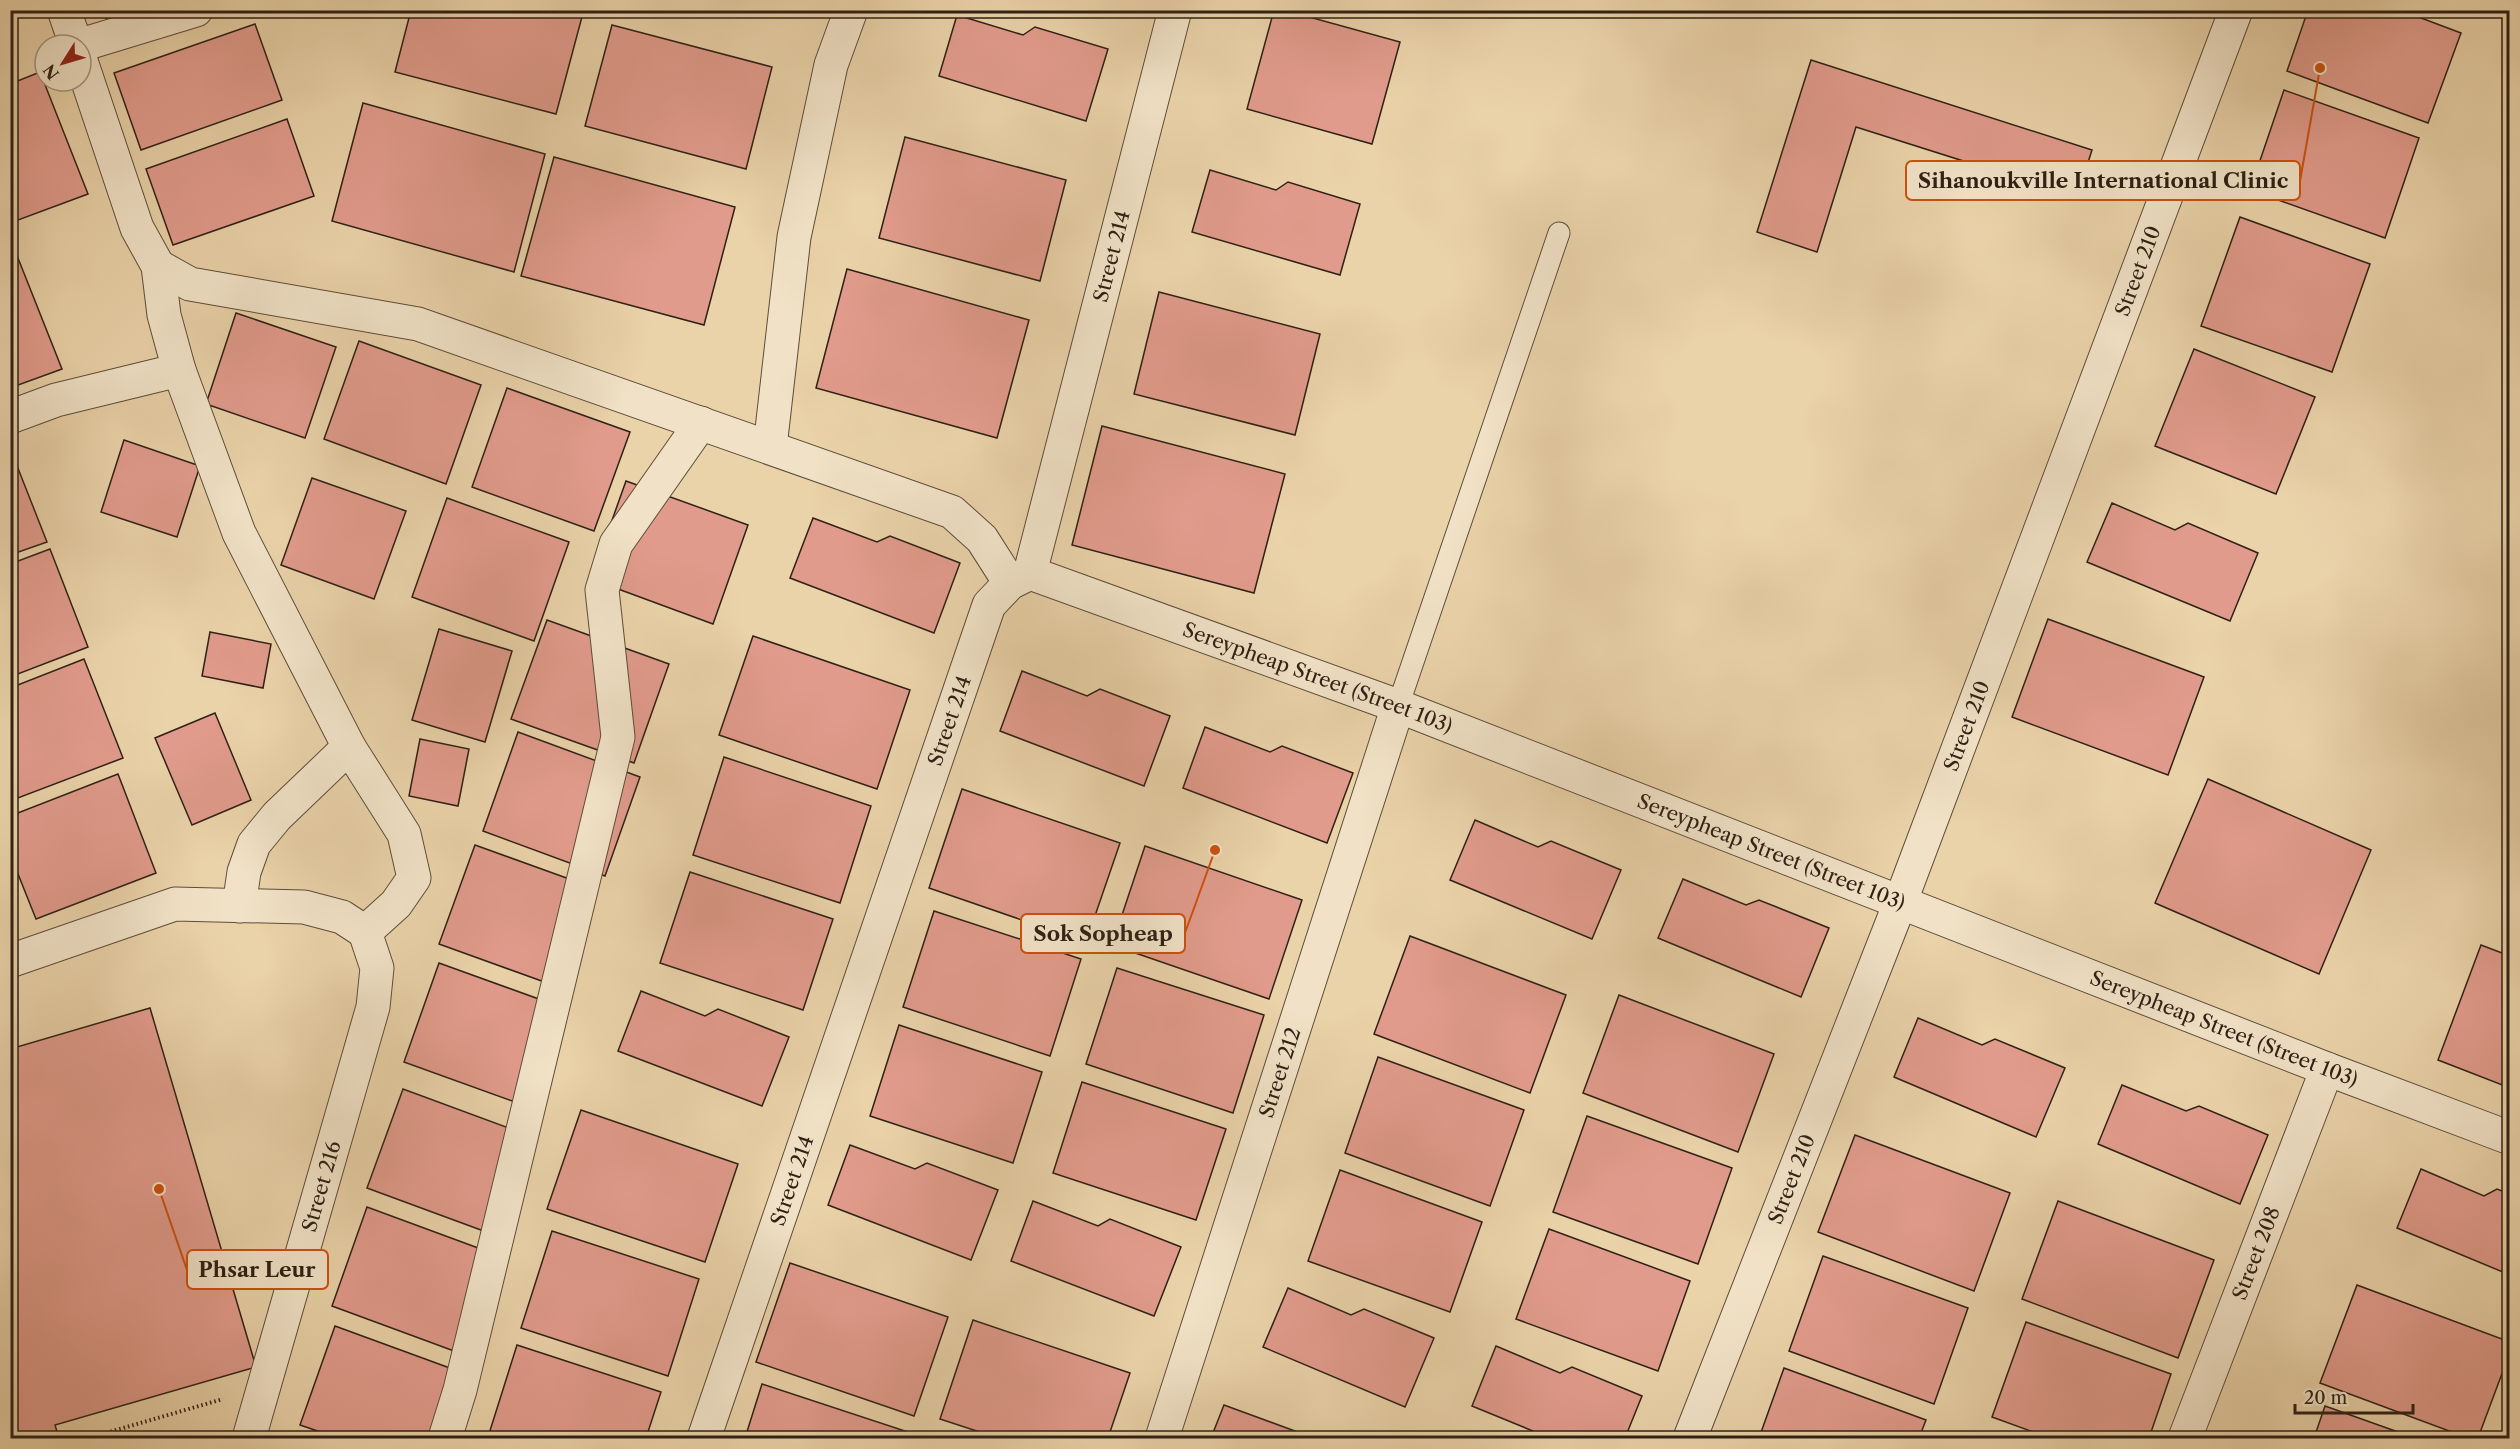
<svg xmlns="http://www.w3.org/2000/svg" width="2520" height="1449" viewBox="0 0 2520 1449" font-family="'Libre Caslon Text',serif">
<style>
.building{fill:#e19b8c;stroke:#2e2115;stroke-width:1.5}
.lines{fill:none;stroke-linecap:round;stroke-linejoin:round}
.service-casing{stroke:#5d4d3a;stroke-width:23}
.minor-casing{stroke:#5d4d3a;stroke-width:35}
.path{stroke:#2e2115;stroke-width:4;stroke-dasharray:1.5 3;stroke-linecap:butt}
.service{stroke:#f1e2c7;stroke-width:21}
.minor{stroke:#f1e2c7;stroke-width:33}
.labels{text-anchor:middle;stroke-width:6;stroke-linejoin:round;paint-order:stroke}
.street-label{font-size:20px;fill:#2e2115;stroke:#f1e2c7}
.leader{fill:none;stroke:#cc510d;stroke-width:2}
.callout-dot{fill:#cc510d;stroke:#f1e2c7;stroke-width:2}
.callout{fill:#f1e2c7;stroke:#cc510d;stroke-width:2}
.callout-label{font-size:21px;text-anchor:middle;font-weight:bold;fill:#2e2115}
</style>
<rect width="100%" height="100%" fill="#ead2a9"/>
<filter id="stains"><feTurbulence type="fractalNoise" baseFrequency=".00333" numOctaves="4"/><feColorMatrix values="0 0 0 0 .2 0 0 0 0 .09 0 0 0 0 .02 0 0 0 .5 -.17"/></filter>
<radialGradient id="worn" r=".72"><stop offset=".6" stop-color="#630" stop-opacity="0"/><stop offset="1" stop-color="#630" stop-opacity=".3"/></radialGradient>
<g class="building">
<path d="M103,10H130L106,18Z"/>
<path d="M411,10H572L583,13L556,114L395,72Z"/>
<path d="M1274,10H1284L1400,42L1372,144L1247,109Z"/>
<path d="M1390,10H1416L1415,16Z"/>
<path d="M2308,10H2400L2461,33L2428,123L2287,71Z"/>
<path d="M957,15L1023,35L1035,27L1108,49L1086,121L939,76Z"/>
<path d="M255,24L282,100L141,150L114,73Z"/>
<path d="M612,25L772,67L746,169L585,126Z"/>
<path d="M1811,60L2092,150L2077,197L1856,127L1817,252L1757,232Z"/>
<path d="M40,72L88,194L10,223V84Z"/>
<path d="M2284,90L2419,138L2385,238L2250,190Z"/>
<path d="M363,103L545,154L514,272L332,221Z"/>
<path d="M287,119L314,196L173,245L146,169Z"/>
<path d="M905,137L1066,180L1040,281L879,238Z"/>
<path d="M554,157L735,207L704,325L521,276Z"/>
<path d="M1210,170L1276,190L1288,182L1360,204L1340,275L1192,232Z"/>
<path d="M2240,217L2370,264L2332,372L2201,326Z"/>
<path d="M14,248L62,369L10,388V249Z"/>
<path d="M847,269L1029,320L997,438L816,388Z"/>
<path d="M1159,292L1320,334L1295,435L1134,394Z"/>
<path d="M236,313L336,347L305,438L206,404Z"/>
<path d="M359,341L481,385L446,484L324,439Z"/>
<path d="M2194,349L2315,397L2276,494L2155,446Z"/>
<path d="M507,388L630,432L594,531L472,487Z"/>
<path d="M1102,426L1285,474L1254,593L1072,545Z"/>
<path d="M124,440L200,466L177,537L101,512Z"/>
<path d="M10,448L47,542L10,555Z"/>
<path d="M312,478L406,511L374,599L281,565Z"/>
<path d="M626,481L748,525L713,624L591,579Z"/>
<path d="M447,498L569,542L534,641L412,597Z"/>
<path d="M2112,503L2175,530L2188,523L2258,553L2230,621L2087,562Z"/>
<path d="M813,518L877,542L890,536L960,563L934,633L790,578Z"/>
<path d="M50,549L88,647L10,677V564Z"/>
<path d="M2048,619L2204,677L2168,775L2012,717Z"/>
<path d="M547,620L669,664L634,763L511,719Z"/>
<path d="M439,629L512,651L485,742L412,720Z"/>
<path d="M210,632L271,644L263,688L202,676Z"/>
<path d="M753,636L910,690L877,789L719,735Z"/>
<path d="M84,659L123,758L10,801V688Z"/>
<path d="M1022,671L1087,696L1100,689L1170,716L1144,786L1000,731Z"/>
<path d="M215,713L251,800L192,825L155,738Z"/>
<path d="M1205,727L1270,752L1282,746L1353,773L1327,843L1183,788Z"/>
<path d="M518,732L640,777L605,876L483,831Z"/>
<path d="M420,739L469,749L458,806L409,796Z"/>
<path d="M724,757L871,806L840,903L693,855Z"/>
<path d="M118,774L156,873L36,919L10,854V816Z"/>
<path d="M2208,779L2371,850L2319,974L2155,903Z"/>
<path d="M962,789L1120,843L1086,942L929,888Z"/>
<path d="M1475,820L1538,847L1551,841L1621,870L1592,939L1450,880Z"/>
<path d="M475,845L597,889L561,988L439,944Z"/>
<path d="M1145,846L1302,900L1269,999L1112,945Z"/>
<path d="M690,872L833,919L803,1010L660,963Z"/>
<path d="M1683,879L1746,905L1759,900L1829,928L1801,997L1658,938Z"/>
<path d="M10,899L17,915L10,918Z"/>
<path d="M934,911L1081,959L1050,1056L903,1007Z"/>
<path d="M1410,936L1566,995L1530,1093L1374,1034Z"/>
<path d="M2481,945L2510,956V1088L2438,1060Z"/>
<path d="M439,963L561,1007L526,1106L404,1062Z"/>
<path d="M1117,968L1264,1015L1233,1113L1086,1064Z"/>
<path d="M641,991L705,1016L718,1009L789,1037L762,1106L618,1051Z"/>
<path d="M1619,995L1774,1054L1738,1152L1583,1093Z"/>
<path d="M150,1008L256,1367L55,1425L59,1438H10V1049Z"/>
<path d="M1918,1018L1982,1045L1995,1039L2065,1068L2036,1137L1894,1077Z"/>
<path d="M899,1025L1042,1072L1013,1163L870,1116Z"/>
<path d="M1378,1057L1524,1110L1490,1206L1345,1153Z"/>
<path d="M1082,1082L1226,1129L1196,1220L1053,1173Z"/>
<path d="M2122,1085L2186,1111L2199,1106L2268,1135L2240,1204L2098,1144Z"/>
<path d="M403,1089L525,1134L489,1233L367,1188Z"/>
<path d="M581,1110L738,1164L705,1262L547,1209Z"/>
<path d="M1587,1116L1732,1168L1698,1264L1553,1212Z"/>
<path d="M1855,1135L2010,1193L1974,1291L1818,1232Z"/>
<path d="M850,1145L915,1169L927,1163L998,1190L971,1260L828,1205Z"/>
<path d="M2421,1169L2484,1196L2497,1189L2510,1194V1275L2397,1228Z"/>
<path d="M1340,1170L1482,1222L1450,1312L1308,1261Z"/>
<path d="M1033,1201L1098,1226L1110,1219L1181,1247L1154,1316L1011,1261Z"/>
<path d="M2058,1201L2214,1260L2178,1358L2022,1299Z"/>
<path d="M367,1207L489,1252L454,1351L332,1306Z"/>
<path d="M1549,1229L1690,1281L1658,1371L1516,1319Z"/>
<path d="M552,1231L699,1279L668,1376L521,1328Z"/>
<path d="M1823,1256L1968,1308L1934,1404L1789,1351Z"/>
<path d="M790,1263L948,1317L914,1416L756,1362Z"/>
<path d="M2357,1285L2510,1342V1352L2478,1438H2468L2320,1383Z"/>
<path d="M1288,1288L1351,1315L1364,1309L1434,1338L1405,1407L1263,1347Z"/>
<path d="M973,1320L1130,1373L1108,1438H998L940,1419Z"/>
<path d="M2026,1322L2171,1374L2149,1438H2050L1992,1417Z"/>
<path d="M335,1326L458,1371L434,1438H338L300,1425Z"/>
<path d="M517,1345L661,1392L646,1438H493L488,1437Z"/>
<path d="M1496,1346L1560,1373L1572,1367L1642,1396L1625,1438H1550L1472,1406Z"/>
<path d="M1784,1368L1926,1420L1919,1438H1759Z"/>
<path d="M762,1384L908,1432L907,1438H745Z"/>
<path d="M1224,1405L1314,1438H1211Z"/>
<path d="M2325,1406L2415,1438H2314Z"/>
</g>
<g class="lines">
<defs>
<path id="service" d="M1398,706L1559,233"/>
<g id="minor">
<path d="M64,10L76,45"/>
<path d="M81,45L196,10"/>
<path d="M158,266L190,284L418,324L952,512L982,539L1010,583"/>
<path d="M179,370L239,533L349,747L404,834L414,878L396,904L365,932"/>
<path d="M10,417L56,400L179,370L164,315L158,266L137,228L81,61"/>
<path d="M770,447L794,237L831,65L851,10"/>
<path id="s1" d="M1030,573L1398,706L2327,1069L2510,1138"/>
<path id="s2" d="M1030,573L1175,10"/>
<path d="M239,906L244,872L254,844L277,816L349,747"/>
<path d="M10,961L175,904L304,907L342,917L365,932"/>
<path id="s3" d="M249,1438L373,1007L377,968L365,932"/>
<path d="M445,1438L460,1390L618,737L602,590L616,544L701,423"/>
<path id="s4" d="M704,1438L989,605L1010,583L1030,573"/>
<path id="s5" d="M1162,1438L1398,706"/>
<path id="s6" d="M1690,1438L1900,903L2236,10"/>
<path id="s7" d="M2185,1438L2327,1069"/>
</g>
</defs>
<use href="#service" class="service-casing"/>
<use href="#minor" class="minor-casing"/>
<path class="path" d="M89,1438L223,1399"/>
<use href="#service" class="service"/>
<use href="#minor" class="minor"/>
</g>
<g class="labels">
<g class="street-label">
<text dy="7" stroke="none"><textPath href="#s2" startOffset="327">Street 214</textPath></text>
<text dy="7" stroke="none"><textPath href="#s6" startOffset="1250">Street 210</textPath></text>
<text dy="7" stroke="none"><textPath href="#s1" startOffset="306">Sereypheap Street (Street 103)</textPath></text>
<text dy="7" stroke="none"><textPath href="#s4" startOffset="758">Street 214</textPath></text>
<text dy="7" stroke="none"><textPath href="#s6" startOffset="764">Street 210</textPath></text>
<text dy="7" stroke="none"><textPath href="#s1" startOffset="792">Sereypheap Street (Street 103)</textPath></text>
<text dy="7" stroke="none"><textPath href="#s1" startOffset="1278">Sereypheap Street (Street 103)</textPath></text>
<text dy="7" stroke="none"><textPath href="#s5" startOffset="384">Street 212</textPath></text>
<text dy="7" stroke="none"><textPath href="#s6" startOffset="278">Street 210</textPath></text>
<text dy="7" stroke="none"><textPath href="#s4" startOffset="272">Street 214</textPath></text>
<text dy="7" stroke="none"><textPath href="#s3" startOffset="262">Street 216</textPath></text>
<text dy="7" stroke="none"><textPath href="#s7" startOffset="198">Street 208</textPath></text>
</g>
</g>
<path class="leader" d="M2320 68L2300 181M1215 850L1185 933M159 1189L187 1270"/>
<g class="callout-dot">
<circle cx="2320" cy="68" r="6"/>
<circle cx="1215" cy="850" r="6"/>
<circle cx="159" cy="1189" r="6"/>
</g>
<g class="callout">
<rect x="1906" y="161" width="394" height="39" rx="6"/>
<rect x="1021" y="914" width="164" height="39" rx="6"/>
<rect x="187" y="1250" width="141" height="39" rx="6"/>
</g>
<g class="callout-label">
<text x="2103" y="188">Sihanoukville International Clinic</text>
<text x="1103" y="941">Sok Sopheap</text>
<text x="257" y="1277">Phsar Leur</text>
</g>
<rect width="2520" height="1449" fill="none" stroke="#ead2a9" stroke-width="36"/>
<rect x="12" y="12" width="2496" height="1425" fill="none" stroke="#2e2115" stroke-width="3"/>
<rect x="18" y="18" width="2484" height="1413" fill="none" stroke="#2e2115" stroke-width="1.5"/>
<g transform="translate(63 63) rotate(233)"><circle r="28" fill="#f1e2c7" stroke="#a39580" stroke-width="1.5"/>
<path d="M0-4.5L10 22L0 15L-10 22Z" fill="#8f2418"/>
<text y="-9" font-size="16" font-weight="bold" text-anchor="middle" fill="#2e2115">N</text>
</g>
<path d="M2295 1404v9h118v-9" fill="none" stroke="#2e2115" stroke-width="3"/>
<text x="2304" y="1404" font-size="18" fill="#2e2115" stroke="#f1e2c7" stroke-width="4.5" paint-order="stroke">20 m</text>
<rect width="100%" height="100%" filter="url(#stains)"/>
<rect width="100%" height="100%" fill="url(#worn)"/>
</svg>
